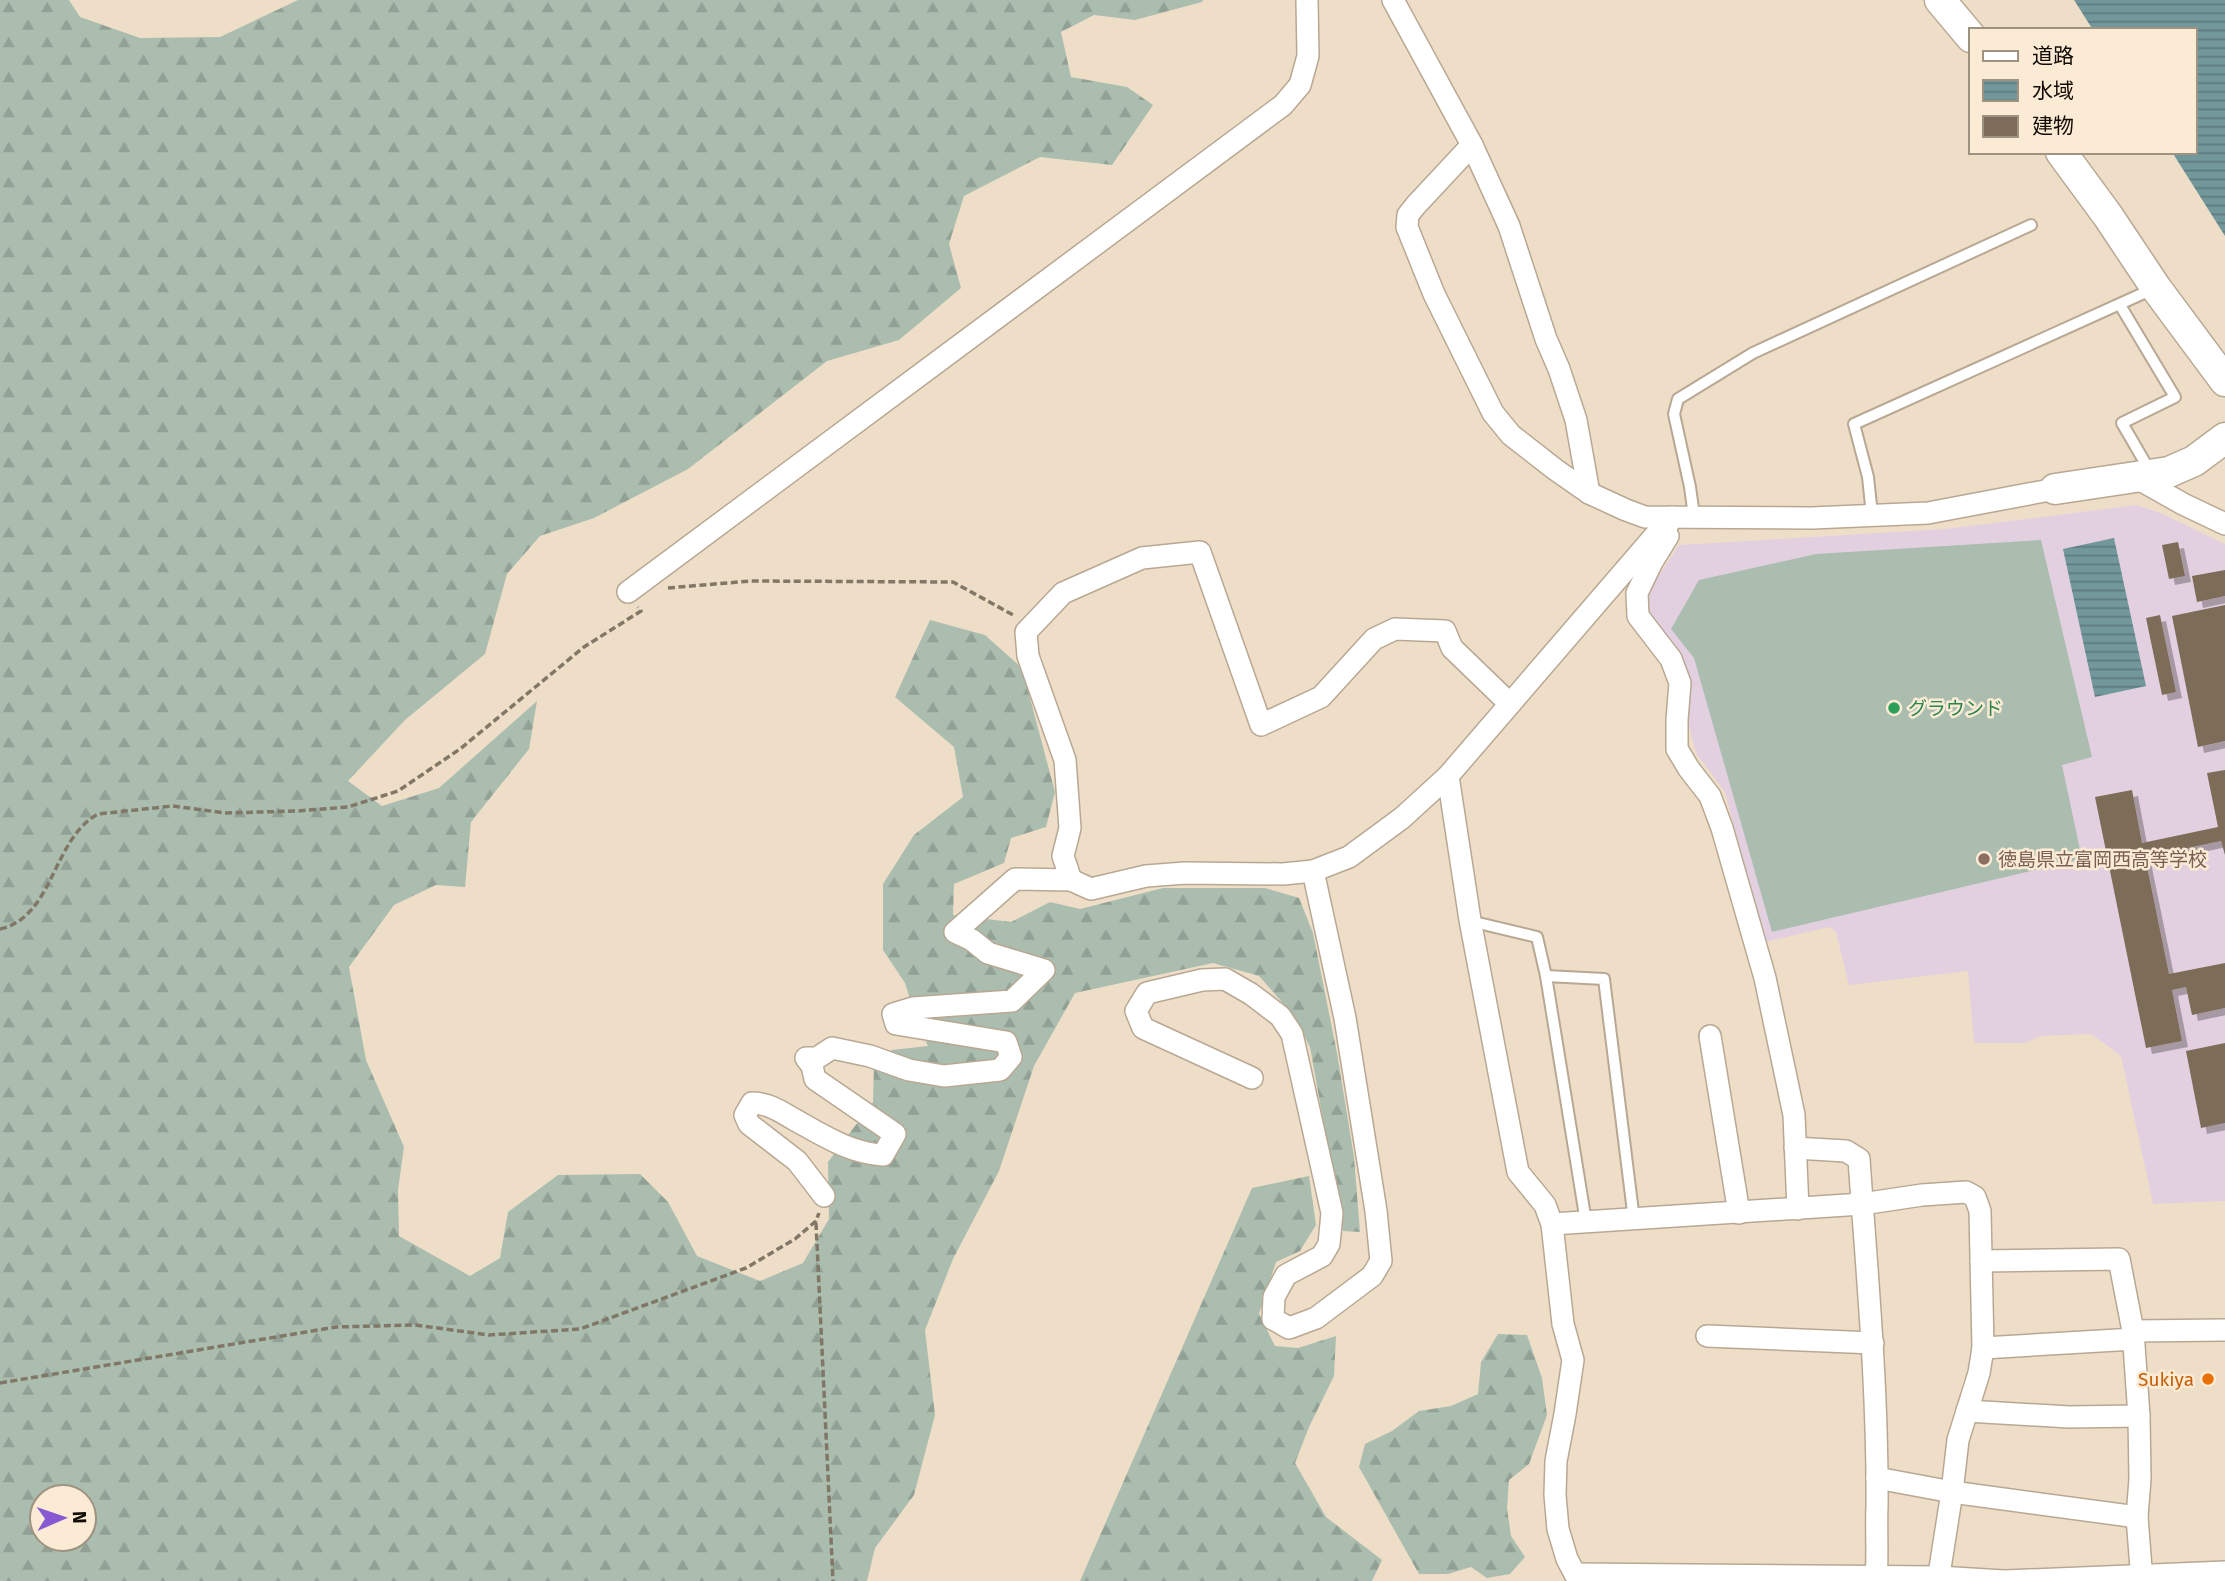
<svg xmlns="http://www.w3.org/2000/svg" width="2225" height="1581" viewBox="0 0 2225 1581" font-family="'Fira Sans','Noto Sans JP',sans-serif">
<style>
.education{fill:#e2d0e0}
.forest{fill:url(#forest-firs);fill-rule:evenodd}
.pitch{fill:#aabdaf}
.water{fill:url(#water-rules)}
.building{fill:#7d6c59;filter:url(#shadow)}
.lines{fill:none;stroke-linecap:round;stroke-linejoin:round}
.lane-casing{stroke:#b8a893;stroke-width:14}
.street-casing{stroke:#b8a893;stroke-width:24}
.secondary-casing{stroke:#b8a893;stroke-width:33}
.path{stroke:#817767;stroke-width:3.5;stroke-dasharray:7 3.5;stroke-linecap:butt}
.lane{stroke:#fff;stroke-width:10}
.street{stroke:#fff;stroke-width:21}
.secondary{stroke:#fff;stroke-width:30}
.leisure-dot{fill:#2e9e5b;stroke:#fcebd4;stroke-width:2.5}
.education-dot{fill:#8d6e63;stroke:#fcebd4;stroke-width:2.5}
.food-dot{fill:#e8710a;stroke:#fcebd4;stroke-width:2.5}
.labels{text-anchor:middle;stroke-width:5;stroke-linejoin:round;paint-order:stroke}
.leisure-label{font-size:19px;fill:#27864d;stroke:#fcebd4;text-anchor:start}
.education-label{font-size:19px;fill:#785e54;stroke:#fcebd4;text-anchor:start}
.food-label{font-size:19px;fill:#c56008;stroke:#fcebd4;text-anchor:end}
</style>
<defs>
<pattern id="forest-firs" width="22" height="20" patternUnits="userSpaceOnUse" patternTransform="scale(1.75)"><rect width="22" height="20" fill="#aabdaf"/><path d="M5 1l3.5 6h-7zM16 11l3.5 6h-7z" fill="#91a195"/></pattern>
<pattern id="water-rules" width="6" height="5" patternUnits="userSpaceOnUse" patternTransform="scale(1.75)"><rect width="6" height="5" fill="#73989c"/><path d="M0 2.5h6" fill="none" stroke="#5d7a7d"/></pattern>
<filter id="shadow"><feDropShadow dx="6" dy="6" stdDeviation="0" flood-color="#0004"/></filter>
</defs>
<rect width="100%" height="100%" fill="#eedec7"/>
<path class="education" d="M2137,505L2163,514L2225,544V1201L2153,1204L2121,1056L2091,1034L2041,1036L2025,1043H1974L1968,971L1849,985L1836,932L1829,927L1765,942L1725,792L1696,753L1687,718L1654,630L1646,595L1679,545L1945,529Z"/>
<g class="forest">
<path d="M0,0H69L80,17L140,38L220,37L298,0H1203L1202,2L1135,20L1094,15L1061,32L1071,77L1127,87L1153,105L1112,165L1040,157L964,196L949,244L961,288L899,340L827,361L688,469L594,518L540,536L507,574L485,654L405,720L348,781L382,806L439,788L537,701L529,749L471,822L465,887L436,885L394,905L349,967L366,1060L404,1147L398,1190L399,1236L470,1276L500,1258L508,1212L558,1175L640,1174L668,1202L697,1256L760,1281L803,1263L829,1219L828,1162L873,1102L874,1062L892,1050L928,1046L917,1022L905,983L883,950V884L914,835L963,797L954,747L895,697L930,620L985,635L1022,668L1055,792L1046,827L1011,838L1004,863L954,884L953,915L1011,922L1050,902L1080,909L1163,888H1265L1299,898L1313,933L1337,1053L1354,1157L1360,1232L1343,1231L1310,1047L1294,1016L1259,976L1213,963L1075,993L1034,1066L999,1171L953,1259L925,1330L935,1415L914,1495L875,1548L867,1581H0ZM42,1497H84V1539H42Z"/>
<path d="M1309,1176L1316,1225L1300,1251L1276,1262L1259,1314L1275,1346L1298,1348L1336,1336L1334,1376L1309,1427L1295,1463L1326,1517L1382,1560L1372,1581H1080L1252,1188Z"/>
<path d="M1498,1334L1527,1335L1542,1378L1547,1415L1529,1464L1509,1480L1507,1508L1511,1536L1525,1557L1510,1574L1487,1578L1471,1567L1448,1574H1419L1359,1467L1365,1444L1392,1431L1419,1411L1451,1406L1478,1394L1481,1362Z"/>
</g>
<path class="pitch" d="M2041,540L2092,757L2062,765L2082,859L1772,932L1694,658L1671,629L1699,580L1816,554Z"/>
<g class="water">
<path d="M2074,0H2225V236L2172,152H2195V30H2093Z"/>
<path d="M2114,538L2146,686L2095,697L2063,549Z"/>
</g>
<g class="building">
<path d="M2178,542L2185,576L2169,579L2162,545Z"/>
<path d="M2225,570V596L2197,602L2192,576Z"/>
<path d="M2225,605V741L2198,747L2172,616Z"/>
<path d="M2160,615L2176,692L2162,695L2146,618Z"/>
<path d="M2225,770V855L2221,841L2145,857L2169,974L2225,963V1008L2192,1015L2186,987L2172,990L2182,1041L2146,1048L2095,797L2132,790L2142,843L2218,827L2207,773Z"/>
<path d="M2225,1043V1123L2201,1128L2186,1051Z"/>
</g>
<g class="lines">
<defs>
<g id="lane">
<path d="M2120,305L2175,397L2122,423L2151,473"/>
<path d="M1872,515L1868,477L1854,424L2155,288"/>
<path d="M1694,516L1690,487L1674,414L1678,399L1753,353L2031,225"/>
<path d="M1470,921L1537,937L1546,976L1586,1222"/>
<path d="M1546,976L1604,979L1634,1220"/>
</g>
<g id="street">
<path d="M1393,0L1472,145L1509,226L1546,339L1559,369L1576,420L1589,493"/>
<path d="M1472,145L1416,205L1408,215L1407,227L1434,294L1493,413L1511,435L1556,470L1589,493L1626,510L1645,517L1812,518L1928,513L2055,489"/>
<path d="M2135,477L2183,504L2225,524"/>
<path d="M1668,536L1652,562L1637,593L1638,616L1671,659L1680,683L1677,720V749L1689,769L1710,796L1722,828L1765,978L1794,1115L1798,1209"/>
<path d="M628,592L1283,105L1300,85L1308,56L1307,0"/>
<path d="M1448,776L1470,920L1518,1172L1545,1205L1552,1224L1563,1324L1573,1360L1565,1414L1556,1461L1555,1495L1558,1529L1567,1559L1575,1574"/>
<path d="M1071,880L1063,856L1070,828L1065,760L1028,656L1026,632L1063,593L1142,558L1200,552L1261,725L1321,697L1374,639L1395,629L1445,631L1452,648L1510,704"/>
<path d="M1710,1036L1739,1213"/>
<path d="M1252,1078L1143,1028L1136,1011L1147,993L1202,980L1225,979L1251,994L1280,1016L1292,1034L1332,1213L1329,1244L1322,1256L1286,1275L1274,1297L1273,1319L1289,1328L1316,1318L1372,1276L1381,1261L1376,1211L1345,1018L1313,871"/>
<path d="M1795,1148L1846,1151L1859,1159C1867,1275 1878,1390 1877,1506C1876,1531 1878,1556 1876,1581"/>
<path d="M824,1196L797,1161L749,1124L745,1115L752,1103C769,1103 781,1112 797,1121C824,1136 850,1153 883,1155L895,1134L815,1079L812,1066L806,1058H817L832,1048L870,1056L909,1070L944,1076L1000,1070L1011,1057L1006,1042L896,1024L893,1014L913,1008L1012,1001L1044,970L988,953L972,940L955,932L1015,879L1071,880L1091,889L1146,876L1185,873L1283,874L1313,871L1349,857L1402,818L1448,776L1658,532L1667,526L1672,517"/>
<path d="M1552,1224L1862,1204L1922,1195L1966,1192L1975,1197L1980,1211L1983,1348L1979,1373L1958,1440L1952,1492L1938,1581"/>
<path d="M1981,1261L2119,1259L2133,1331L2139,1416L2140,1479L2137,1517L2142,1581"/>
<path d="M2133,1331L2225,1330"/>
<path d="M1707,1336L1873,1343"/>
<path d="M1983,1348L2134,1339"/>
<path d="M1967,1411L2069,1417L2139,1416"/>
<path d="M1877,1478L1952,1492L2137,1517"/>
<path d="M1575,1574L1938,1577L2004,1581"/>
<path d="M2005,1581L2225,1572"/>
</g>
<g id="secondary">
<path d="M1940,0L1971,37"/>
<path d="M2061,152L2108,216L2156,288L2225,381"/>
<path d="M2055,489L2169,472L2194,461L2225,438"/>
</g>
</defs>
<use href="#lane" class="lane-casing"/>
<use href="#street" class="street-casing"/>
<use href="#secondary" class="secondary-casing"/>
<g class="path">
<path d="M668,588L750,581L953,582L1015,616"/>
<path d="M0,929C54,917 52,839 98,814L173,806L225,813L297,811L348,807L398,791L460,749L584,647L641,611L638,607"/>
<path d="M816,1223L833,1581"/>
<path d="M0,1383L336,1327L415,1325L489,1335L580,1329L746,1268L795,1239L816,1221L819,1213"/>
</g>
<use href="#lane" class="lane"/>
<use href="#street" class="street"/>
<use href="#secondary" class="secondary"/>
</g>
<circle class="leisure-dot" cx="1894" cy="708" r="7"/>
<circle class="education-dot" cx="1984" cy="859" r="7"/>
<circle class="food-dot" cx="2208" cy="1379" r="7"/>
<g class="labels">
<g class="leisure-label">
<text x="1908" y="715">グラウンド</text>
</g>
<g class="education-label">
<text x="1998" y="866">徳島県立富岡西高等学校</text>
</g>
<g class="food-label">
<text x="2194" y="1386">Sukiya</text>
</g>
</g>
<rect x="1969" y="28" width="228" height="126" fill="#fcebd4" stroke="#9e9281" stroke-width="2"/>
<rect x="1983" y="51" width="35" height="10" fill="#ffffff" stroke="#9e9281" stroke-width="2"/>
<text x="2032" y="63" font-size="21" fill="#110c05">道路</text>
<rect x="1983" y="80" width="35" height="21" fill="url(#water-rules)" stroke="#9e9281" stroke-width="2"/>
<text x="2032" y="98" font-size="21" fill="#110c05">水域</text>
<rect x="1983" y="116" width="35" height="21" fill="#7d6c59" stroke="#9e9281" stroke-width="2"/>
<text x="2032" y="133" font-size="21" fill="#110c05">建物</text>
<g transform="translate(63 1518) rotate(88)"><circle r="33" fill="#fcebd4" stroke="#9e9281" stroke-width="2"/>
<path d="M0-5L12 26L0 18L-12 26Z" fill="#8759d2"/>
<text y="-10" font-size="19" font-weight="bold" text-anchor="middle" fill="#110c05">N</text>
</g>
</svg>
